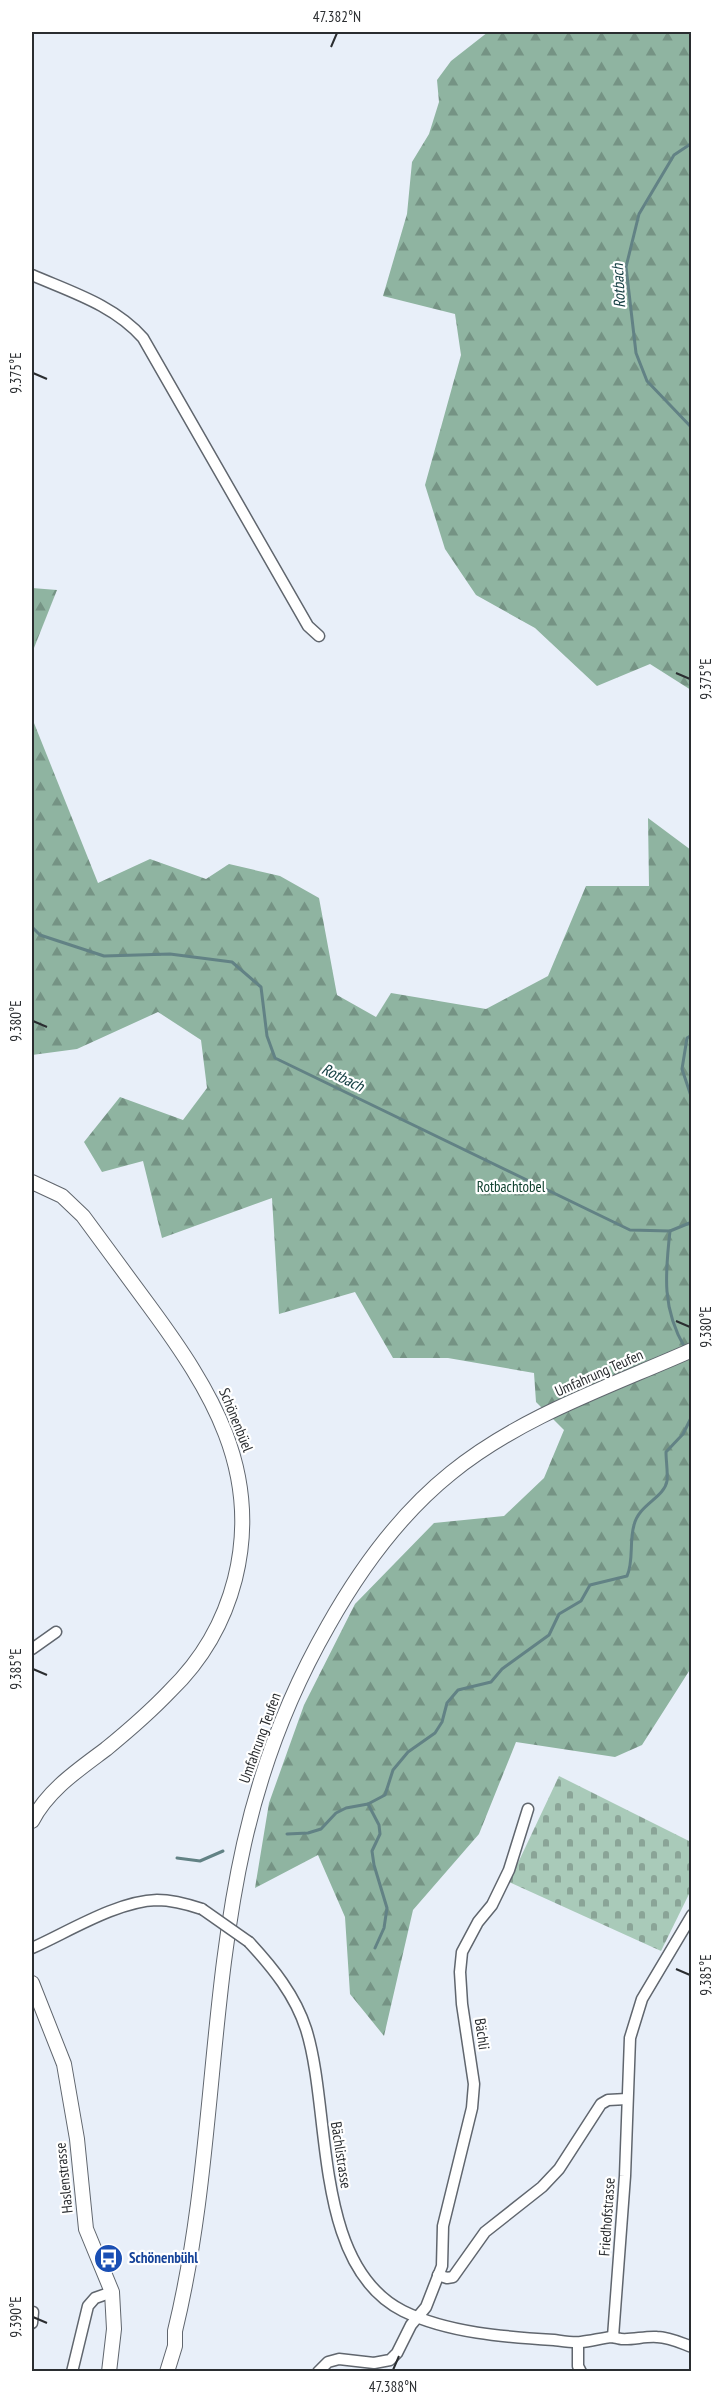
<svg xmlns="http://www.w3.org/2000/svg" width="723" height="2403" viewBox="0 0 723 2403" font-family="'PT Sans Narrow',sans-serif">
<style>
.forest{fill:url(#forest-firs)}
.cemetery{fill:url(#cemetery-stones)}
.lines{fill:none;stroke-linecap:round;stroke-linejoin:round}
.stream{stroke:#628285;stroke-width:3}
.street-casing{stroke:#60666e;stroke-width:13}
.secondary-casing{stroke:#60666e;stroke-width:16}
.street{stroke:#fff;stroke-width:10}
.secondary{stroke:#fff;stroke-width:14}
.street-bridge-casing{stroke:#60666e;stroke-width:13;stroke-linecap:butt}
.street-bridge{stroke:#fff;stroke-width:10}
.ticks{fill:none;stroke:#2a2d30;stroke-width:2}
.labels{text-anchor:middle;stroke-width:4.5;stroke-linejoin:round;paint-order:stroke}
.park-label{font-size:15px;fill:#10412e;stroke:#fff}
.street-label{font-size:15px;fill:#2a2d30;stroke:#fff}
.transit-label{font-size:15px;font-weight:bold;fill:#164399;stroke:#fff;text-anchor:start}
.water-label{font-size:16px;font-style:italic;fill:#174145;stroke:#fff}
.neatline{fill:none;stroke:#2a2d30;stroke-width:2}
.ticks-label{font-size:15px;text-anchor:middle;fill:#2a2d30}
</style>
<defs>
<pattern id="forest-firs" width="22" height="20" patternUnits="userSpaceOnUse" patternTransform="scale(1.5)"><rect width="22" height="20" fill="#8fb4a1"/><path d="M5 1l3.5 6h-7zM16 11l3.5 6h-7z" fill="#759384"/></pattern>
<pattern id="cemetery-stones" width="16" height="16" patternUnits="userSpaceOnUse" patternTransform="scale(1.5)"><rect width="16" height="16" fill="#a9cab9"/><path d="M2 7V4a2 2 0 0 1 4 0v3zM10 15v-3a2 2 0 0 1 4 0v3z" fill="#8aa497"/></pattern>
</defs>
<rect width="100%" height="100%" fill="#e8eff9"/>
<g class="forest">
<path d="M488,32H691V690L650,664L597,686L535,628L476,595L445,549L425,485L461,355L455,314L383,296L407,214L412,162L429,134L439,102L437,80L451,61Z"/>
<path d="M32,588L57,590L32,653Z"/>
<path d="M32,718L98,883L150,859L206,879L229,864L280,876L319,898L337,995L376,1017L391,993L486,1009L548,976L586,886H649L648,818L691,850V1668L642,1745L615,1757L516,1742L479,1834L413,1910L384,2036L350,1994L345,1917L318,1855L255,1888L269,1803L304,1705L355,1604L434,1523L504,1516L544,1478L564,1430L536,1402L534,1373L448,1358H393L355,1292L279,1314L272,1198L162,1238L143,1161L102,1172L84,1142L120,1097L183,1120L207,1088L201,1040L158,1012L77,1049L32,1055Z"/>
</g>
<path class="cemetery" d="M559,1776L691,1842V1890L661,1951L509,1882Z"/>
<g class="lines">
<g class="stream">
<path d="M692,143L674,155L639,214L626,267L636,353L647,381L692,428"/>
<path d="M32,927L40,935L104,956L170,954L232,962L261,987L267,1036L275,1058L630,1230L670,1231L692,1222"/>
<path d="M692,1035L687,1038L682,1069L692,1099"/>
<path d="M670,1231C665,1275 662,1309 685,1348"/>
<path d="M287,1834L308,1833L321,1829L336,1813L346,1808L368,1804"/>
<path d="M177,1858L200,1861L223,1851"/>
<path d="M375,1948L384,1928L387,1908L374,1865L372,1851L380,1834L379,1825L368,1804L385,1795L393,1770L408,1752L435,1733L442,1722L447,1703L458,1690L491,1682L502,1669L549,1635L559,1614L581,1601L590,1585L627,1576C634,1561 629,1542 634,1525C639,1504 664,1498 667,1481C668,1472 666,1461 666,1452L683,1434L692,1416"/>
</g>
<defs>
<g id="street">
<path d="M32,275C71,292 114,305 143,338L308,626L319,636"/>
<path d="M32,1649L56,1632"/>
<path d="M249,1942C273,1968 295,1995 306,2029C332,2111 312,2265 403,2311C448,2333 505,2337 554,2340C562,2341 573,2343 581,2342C591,2341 602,2338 612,2337C613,2337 620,2339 621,2339C633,2340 645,2336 657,2337C669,2337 681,2343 692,2347"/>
<path d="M32,1948C68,1932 117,1901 157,1900C173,1900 187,1904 202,1909"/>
<path d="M438,2275L447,2278L453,2277L485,2232L542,2187L559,2169L601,2104L608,2100L627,2099"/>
<path d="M32,2323L33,2312"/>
<path d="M613,2337L625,2176L630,2038L642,1999L692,1915"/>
<path d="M578,2343V2366L581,2372"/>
<path d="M72,2372L88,2306L95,2298L112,2292"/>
<path d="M318,2372L328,2362L339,2359L374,2363L390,2360L397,2353L411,2325L426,2307L442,2266L443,2226L472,2108L474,2084L462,2004L460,1972L462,1952L478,1922L492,1905L509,1870L528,1809"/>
</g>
<g id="secondary">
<path d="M32,1182L62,1196L83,1216C105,1246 128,1277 150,1307C211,1390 262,1471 235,1579C224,1622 202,1660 170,1691C150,1712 128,1731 106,1749C78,1770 48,1790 32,1821"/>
<path d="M32,1983L64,2064L77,2139L86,2229L112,2292L114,2329L109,2372"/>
<path d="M167,2372L175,2346V2331C214,2171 208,2005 244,1844C261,1768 289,1694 328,1626C360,1569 400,1514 451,1473C521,1416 611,1386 692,1350"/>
</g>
</defs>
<use href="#street" class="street-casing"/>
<use href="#secondary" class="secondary-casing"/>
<use href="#street" class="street"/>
<use href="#secondary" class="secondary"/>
<defs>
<path id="street-bridge" d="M202,1909L249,1942"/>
</defs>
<use href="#street-bridge" class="street-bridge-casing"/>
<use href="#street-bridge" class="street-bridge"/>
</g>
<path class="ticks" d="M331,47L337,33M33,373L47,379M676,673L690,679M33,1021L47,1027M676,1321L690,1327M33,1669L47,1675M676,1969L690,1975M33,2317L47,2323M393,2370L399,2356"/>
<defs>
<symbol id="bus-disc" viewBox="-11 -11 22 22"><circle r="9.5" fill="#1a4fb4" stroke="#fff"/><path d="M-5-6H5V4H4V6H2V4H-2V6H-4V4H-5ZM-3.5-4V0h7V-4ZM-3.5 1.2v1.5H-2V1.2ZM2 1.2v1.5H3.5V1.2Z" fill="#fff"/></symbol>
</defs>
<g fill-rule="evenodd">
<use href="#bus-disc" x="92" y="2242" width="33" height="33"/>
</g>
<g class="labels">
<g class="park-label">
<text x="511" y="1192">Rotbachtobel</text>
</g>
<g class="street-label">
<text transform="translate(599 1373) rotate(-24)" y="5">Umfahrung Teufen</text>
<text transform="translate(236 1420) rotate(68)" y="5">Schönenbüel</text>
<text transform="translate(260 1738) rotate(-70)" y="5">Umfahrung Teufen</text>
<text transform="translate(482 2034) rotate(82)" y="5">Bächli</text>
<text transform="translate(341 2155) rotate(81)" y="5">Bächlistrasse</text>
<text transform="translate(64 2178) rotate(-96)" y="5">Haslenstrasse</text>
<text transform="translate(607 2217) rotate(-86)" y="5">Friedhofstrasse</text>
</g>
<g class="transit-label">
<text x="129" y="2263">Schönenbühl</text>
</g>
<g class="water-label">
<text transform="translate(618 286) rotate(-93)" y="6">Rotbach</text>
<text transform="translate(343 1077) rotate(26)" y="6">Rotbach</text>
</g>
</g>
<rect width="723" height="2403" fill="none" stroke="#ffffff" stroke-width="66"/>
<rect x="33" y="33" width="657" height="2337" class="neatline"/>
<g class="ticks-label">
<text x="337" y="22">47.382°N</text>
<text transform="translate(16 373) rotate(-90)" y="5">9.375°E</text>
<text transform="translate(706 679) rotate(-90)" y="5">9.375°E</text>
<text transform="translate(16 1021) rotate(-90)" y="5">9.380°E</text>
<text transform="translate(706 1327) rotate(-90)" y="5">9.380°E</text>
<text transform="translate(16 1669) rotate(-90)" y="5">9.385°E</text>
<text transform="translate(706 1975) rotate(-90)" y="5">9.385°E</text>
<text transform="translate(16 2317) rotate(-90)" y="5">9.390°E</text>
<text x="393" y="2392">47.388°N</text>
</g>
</svg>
